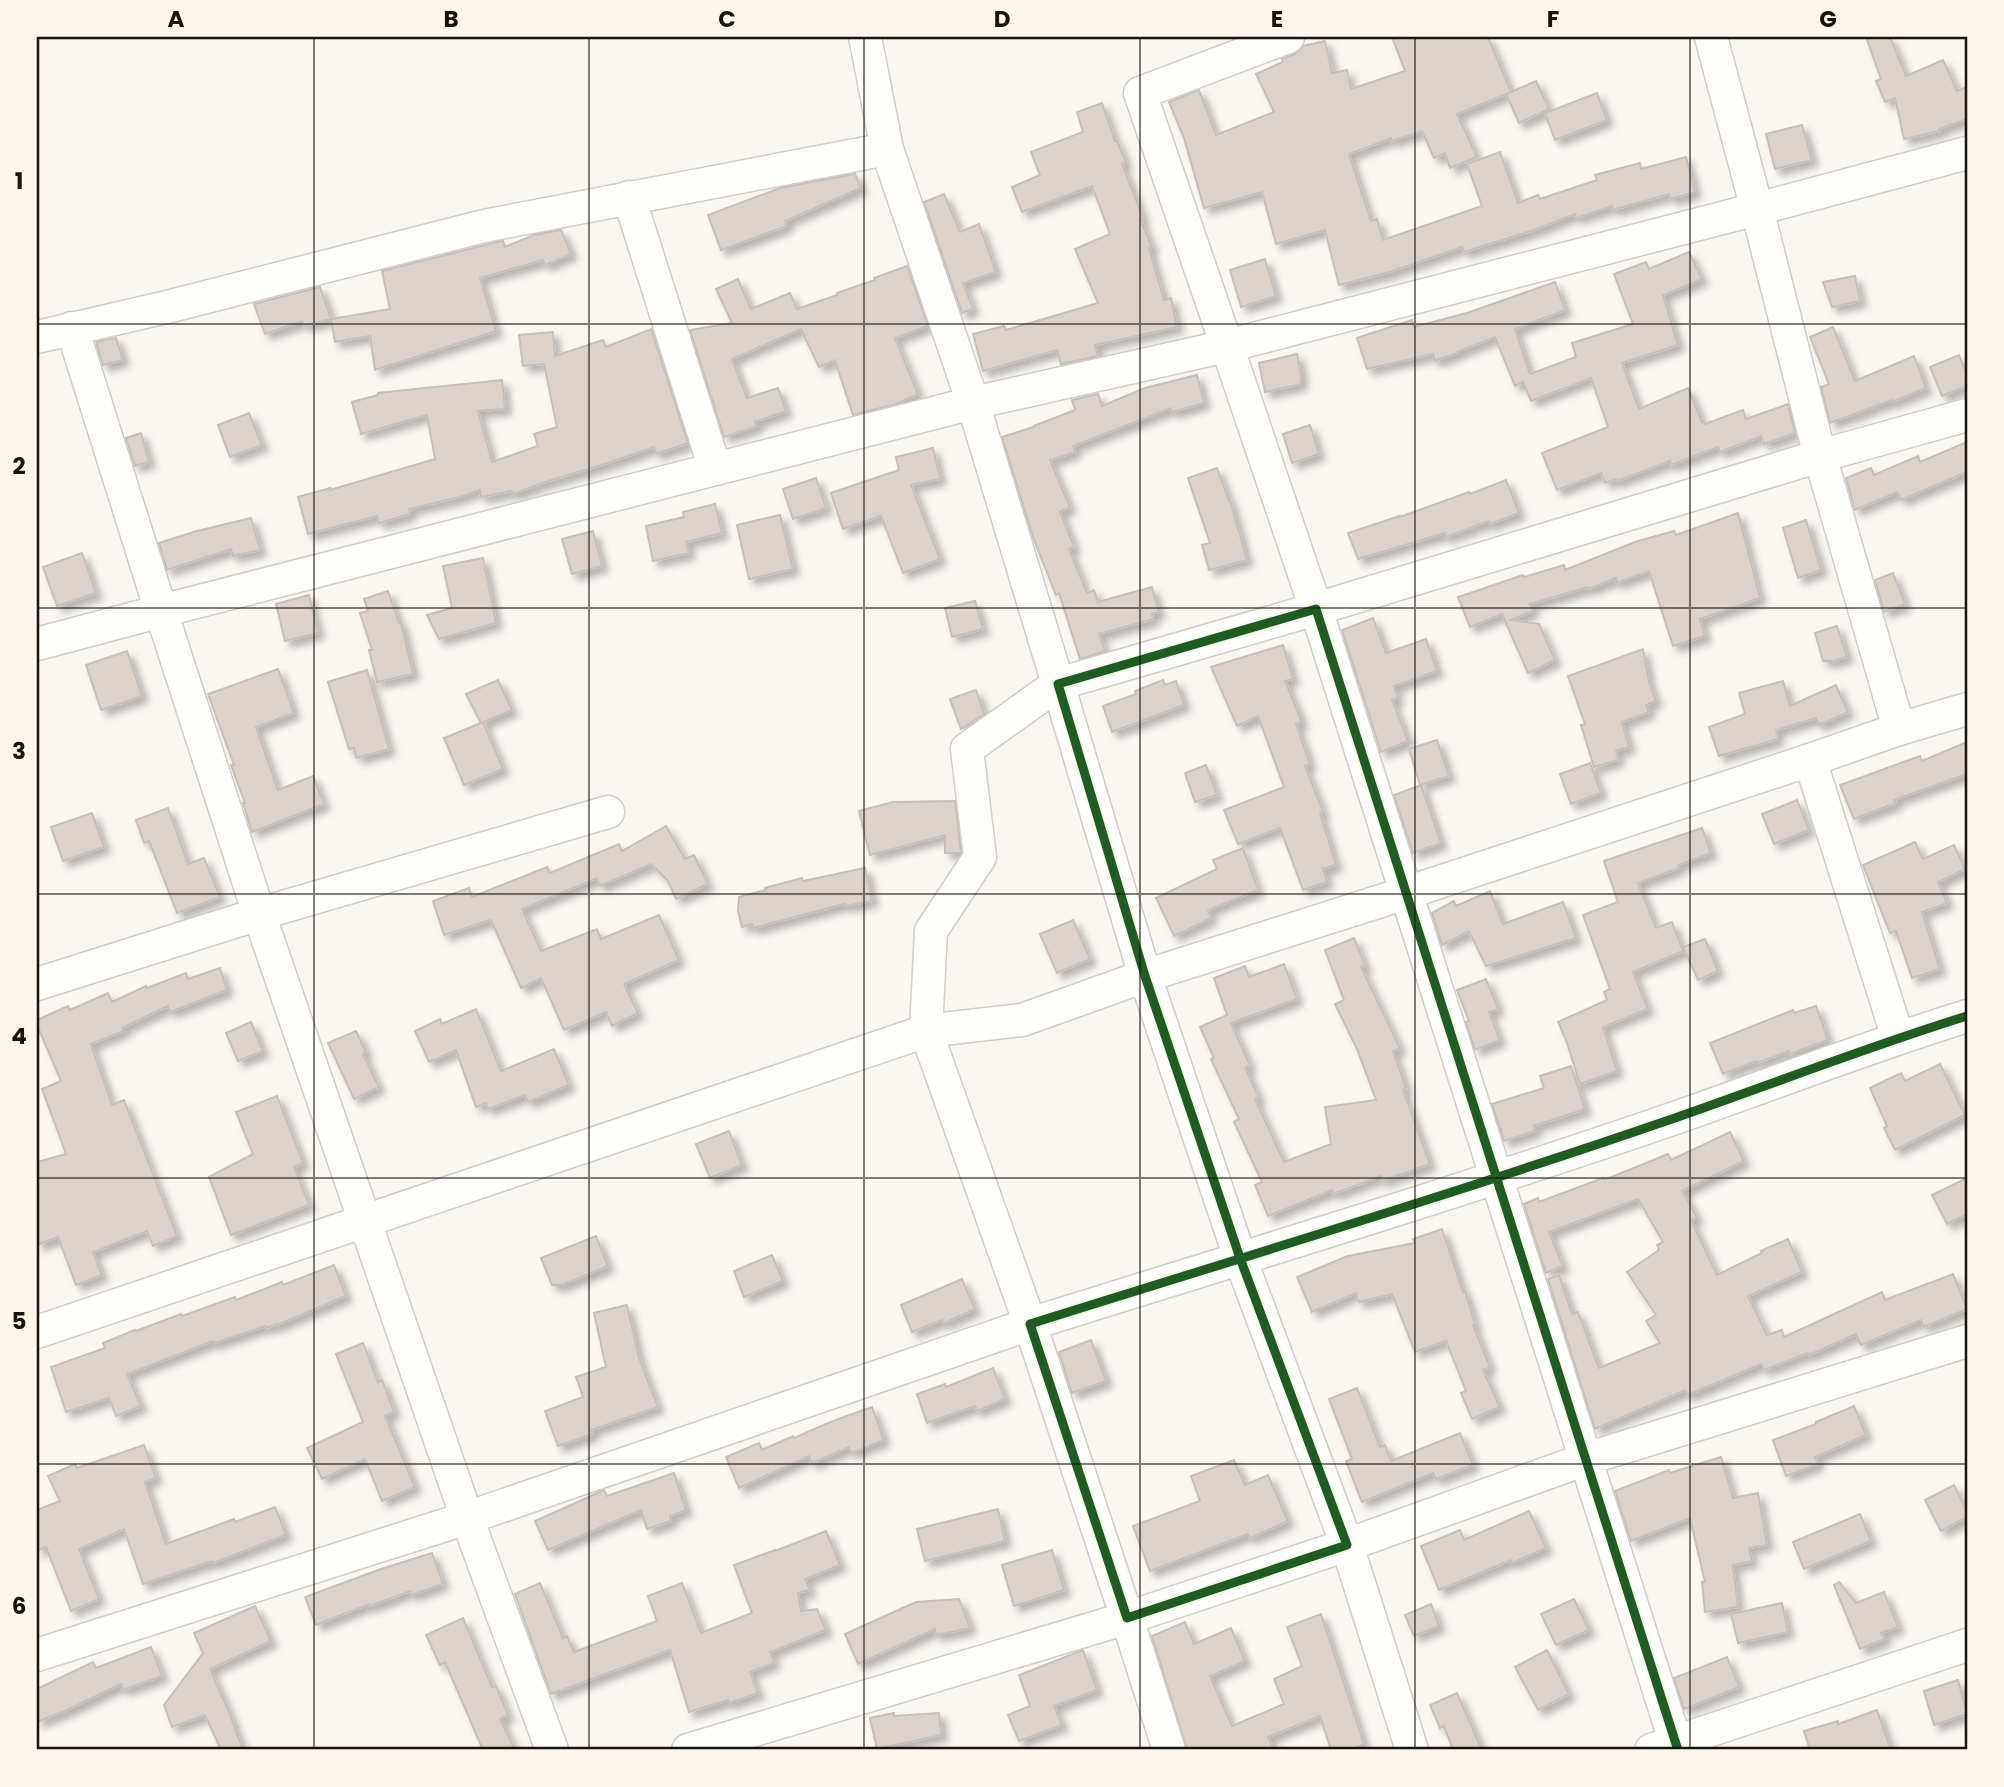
<svg xmlns="http://www.w3.org/2000/svg" width="2004" height="1787" viewBox="0 0 2004 1787" font-family="Poppins,sans-serif">
<style>
.building{fill:#dcd2cc;stroke:#c5beba;stroke-width:2;filter:url(#shadow)}
.lines{fill:none;stroke-linecap:round;stroke-linejoin:round}
.minor-casing{stroke:#d1ccc6;stroke-width:35}
.minor{stroke:#fefefd;stroke-width:32}
.cycleway-casing{stroke:#fdf6ee;stroke-width:13}
.cycleway{stroke:#1b5e20;stroke-width:9}
.grid{fill:none;stroke:#19130c;stroke-width:2;stroke-opacity:0.55}
.neatline{fill:none;stroke:#19130c;stroke-width:2.5}
.grid-label{font-size:23px;text-anchor:middle;font-weight:bold;fill:#19130c}
</style>
<defs>
<filter id="shadow"><feDropShadow dx="6" dy="6" stdDeviation="3.5" flood-color="#0004"/></filter>
</defs>
<rect width="100%" height="100%" fill="#faf6f2"/>
<g class="building">
<path d="M1392,37H1488L1511,92L1536,81L1549,109L1519,123L1506,94L1509,93L1457,114L1477,157L1450,168L1445,153L1434,158L1422,131L1392,141L1391,138L1349,154L1371,221L1377,219L1383,240L1482,206L1467,164L1500,152L1518,203L1538,195L1540,199L1597,180L1595,175L1640,163L1641,169L1686,157L1695,192L1671,199L1669,194L1613,210L1612,206L1576,218L1575,214L1534,230L1464,252L1462,247L1390,272L1339,285L1325,230L1276,244L1262,192L1204,208L1184,138L1169,102L1199,90L1216,135L1274,112L1256,74L1283,62L1282,59L1295,54L1303,46L1325,41L1332,73L1347,70L1351,89L1405,71Z"/>
<path d="M1866,37H1890L1906,76L1943,60L1957,91L1967,87V119L1939,129L1940,131L1904,139L1895,98L1885,102L1876,81L1881,79Z"/>
<path d="M1597,93L1607,120L1555,140L1545,113Z"/>
<path d="M1102,103L1115,141H1117L1126,162L1122,164L1143,218L1140,219L1152,247L1149,248L1164,300L1171,298L1177,327L1095,345L1098,356L1061,364L1057,350L983,371L973,334L1004,326L1006,330L1098,303L1075,249L1110,234L1092,186L1022,212L1012,187L1040,175L1031,152L1083,132L1077,112Z"/>
<path d="M1802,125L1812,160L1775,169L1766,134Z"/>
<path d="M855,174L861,188L785,221L787,226L721,250L708,215L780,188Z"/>
<path d="M944,194L960,232L979,224L996,272L963,283L973,309L962,313L924,202Z"/>
<path d="M561,230L571,254L545,265L543,260L480,278L496,331L375,370L370,336L335,342L331,319L390,309L382,271L497,242L503,241L505,247L534,235Z"/>
<path d="M1689,252L1702,279L1663,295L1678,345L1622,363L1639,409L1688,388L1702,422L1704,421L1705,424L1743,410L1746,419L1788,404L1795,433L1764,444L1761,436L1720,452L1718,447L1671,465L1670,461L1617,481L1616,479L1605,483L1601,473L1557,490L1542,453L1608,427L1591,378L1531,401L1523,382L1515,386L1495,337L1457,352L1458,353L1434,361L1433,354L1367,369L1357,338L1412,320L1414,327L1467,313L1555,282L1565,310L1515,329L1530,374L1576,357L1572,343L1633,324L1614,274L1646,262L1649,269Z"/>
<path d="M1265,259L1276,296L1241,307L1230,270Z"/>
<path d="M907,266L928,326L895,338L918,394L896,404L853,415L835,360L819,367L801,329L732,359L747,398L778,388L786,411L755,422L757,426L724,437L690,330L732,323L716,289L738,279L751,309L790,293L797,309L837,295V293L875,280L874,278Z"/>
<path d="M1855,276L1860,301L1832,307L1823,282Z"/>
<path d="M320,287L331,319L304,326L302,321L265,334L254,304Z"/>
<path d="M1833,327L1855,381L1914,356L1926,388L1892,402V400L1830,423L1821,387L1829,384L1810,337Z"/>
<path d="M651,329L688,443L656,454L654,447L608,463L545,482L513,494L512,491L481,497L480,490L456,498L409,509L410,514L379,523L377,516L308,534L298,497L330,488V490L435,459L427,415L361,434L352,402L378,395V393L502,380L505,409L478,411L492,462L538,446L534,434L557,427L544,364L523,366L519,335L553,332L555,356L603,340L606,347Z"/>
<path d="M116,338L123,360L103,365L96,342Z"/>
<path d="M1297,354L1301,374V384L1265,392L1259,363Z"/>
<path d="M1959,355L1967,376V386L1942,396L1930,367Z"/>
<path d="M1197,375L1204,403L1172,412L1171,408L1073,446L1075,452L1050,460L1070,507L1060,512L1074,546L1069,549L1087,593L1094,590L1098,602L1152,587L1159,612L1152,614L1153,619L1099,634L1105,651L1080,659L1059,593L1056,595L1034,540L1002,437L1034,427V426L1075,410L1072,400L1098,394L1102,406L1145,388Z"/>
<path d="M249,413L262,445L230,457L218,425Z"/>
<path d="M1310,425L1319,454L1292,463L1283,434Z"/>
<path d="M141,433L149,462L135,466L126,438Z"/>
<path d="M1967,442V472L1901,500L1897,492L1855,510L1846,478L1871,468L1874,475L1918,456L1920,462Z"/>
<path d="M933,448L940,479L911,485L940,559L903,573L881,516L843,529L831,493L899,470L896,457Z"/>
<path d="M1217,468L1229,501L1230,500L1247,560L1209,570L1202,545L1210,543L1188,478Z"/>
<path d="M816,478L826,508L793,519L783,489Z"/>
<path d="M1506,480L1519,513L1490,524L1489,521L1446,537L1445,533L1358,559L1348,533L1400,516V517L1469,492L1470,494Z"/>
<path d="M715,504L722,533L686,542L689,553L653,561L646,526L684,517L683,512Z"/>
<path d="M1738,513L1760,598L1700,619L1705,636L1673,646L1649,571L1617,583L1616,578L1589,589L1588,587L1530,604L1533,611L1511,620L1539,624L1555,660L1528,673L1502,614L1470,627L1458,597L1523,575L1524,577L1564,565L1565,570L1635,542L1674,531L1676,535Z"/>
<path d="M780,515L793,569L749,579L737,525Z"/>
<path d="M251,518L260,550L233,556L231,549L167,570L159,543L197,531Z"/>
<path d="M1806,520L1821,570L1798,578L1783,528Z"/>
<path d="M593,531L602,566L572,574L562,539Z"/>
<path d="M82,553L96,593L57,606L43,567Z"/>
<path d="M483,558L496,623L439,639L427,615L452,608L443,566Z"/>
<path d="M1893,573L1905,604L1884,612L1875,580Z"/>
<path d="M388,591L399,623L401,622L413,674L377,682L369,650H372L360,613L368,611L364,599Z"/>
<path d="M309,595L318,633L285,641L276,604Z"/>
<path d="M975,601L983,629L952,637L945,608Z"/>
<path d="M1373,618L1386,653L1426,639L1437,671L1394,686L1398,698L1392,700L1408,741L1381,752L1342,630Z"/>
<path d="M1837,626L1847,657L1833,661H1823L1815,633Z"/>
<path d="M1283,645L1293,679L1285,681L1302,722L1296,724L1310,764L1305,766L1323,812L1320,813L1336,865L1323,869L1327,882L1303,890L1280,828L1238,844L1224,810L1284,787L1258,716L1237,726L1211,667Z"/>
<path d="M1643,649L1649,682L1656,701L1646,705L1649,712L1622,722L1629,747L1616,751L1618,760L1594,767L1581,725L1585,724L1568,676Z"/>
<path d="M127,651L142,696L101,710L86,665Z"/>
<path d="M278,669L294,713L256,727L278,790L313,776L324,804L252,832L243,803H245L231,765H234L208,694Z"/>
<path d="M367,670L389,749L356,758L354,748L349,749L328,682Z"/>
<path d="M498,680L512,710L483,722L503,769L464,785L444,738L481,723L466,694Z"/>
<path d="M1163,680L1165,685L1176,681L1184,705L1112,732L1103,706L1136,694L1135,691Z"/>
<path d="M1783,681L1790,706L1836,685L1848,712L1819,725L1816,718L1776,730L1778,739L1719,756L1709,727L1745,714L1739,693Z"/>
<path d="M976,690L984,714L961,729L950,699Z"/>
<path d="M1437,740L1449,776L1420,785L1409,749Z"/>
<path d="M1967,742V774L1894,800L1896,803L1854,819L1840,785L1920,756L1922,761Z"/>
<path d="M1590,763L1601,793L1571,804L1560,774Z"/>
<path d="M1206,765L1217,795L1195,802L1185,773Z"/>
<path d="M1421,785L1441,843L1413,853L1394,795Z"/>
<path d="M1797,800L1809,830L1774,844L1762,814Z"/>
<path d="M955,801L961,853H945V835L870,855L859,811L893,802Z"/>
<path d="M168,808L188,864L204,858L220,897L177,913L149,841L144,843L136,820Z"/>
<path d="M92,813L104,847L63,861L51,827Z"/>
<path d="M666,826L685,859L694,855L708,884L676,899L668,881L651,864L600,886L597,878L522,909L541,951L597,929L601,939L659,915L679,960L624,984L638,1013L612,1026L606,1012L564,1030L541,978L521,988L491,920L444,935L433,901L469,888L472,897L547,867L550,873L619,844L622,851Z"/>
<path d="M1702,828L1711,853L1678,865L1679,868L1638,883L1656,928L1672,922L1683,951L1633,972L1648,1009L1603,1027L1617,1071L1580,1084L1566,1040L1558,1022L1607,1000L1604,992L1610,989L1583,915L1618,902L1604,861Z"/>
<path d="M1915,842L1923,859L1954,845L1965,869L1938,882L1947,903L1922,912L1940,969L1912,978L1896,931L1890,933L1863,865Z"/>
<path d="M1243,848L1258,890L1208,910L1211,918L1174,936L1156,898L1217,869L1213,860Z"/>
<path d="M865,868L872,901L845,906L844,904L753,928L752,924L742,927L738,911L739,897L766,890L765,888L802,878L803,881Z"/>
<path d="M1490,891L1503,924L1563,902L1576,938L1486,966L1469,931L1442,945L1432,913L1454,901L1456,906Z"/>
<path d="M1073,920L1090,959L1057,973L1040,934Z"/>
<path d="M1354,938L1365,966L1361,967L1400,1048L1393,1051L1406,1088L1403,1090L1430,1164L1382,1181L1381,1176L1333,1194L1332,1190L1268,1216L1255,1185L1262,1182L1234,1122L1239,1119L1211,1059L1214,1058L1200,1027L1227,1015L1214,978L1245,966L1249,977L1284,964L1297,999L1231,1023L1250,1065L1245,1068L1259,1097L1255,1099L1284,1162L1331,1144L1325,1107L1376,1100L1357,1049L1335,1004L1344,1000L1325,950Z"/>
<path d="M1705,939L1718,971L1698,980L1683,947Z"/>
<path d="M220,968L227,990L170,1012L168,1006L122,1028L123,1031L91,1044L112,1105L124,1100L177,1236L153,1246L147,1231L93,1252L102,1275L76,1285L58,1237L37,1245V1162L66,1154L42,1089L61,1081L37,1025V1020L68,1006L70,1010L108,993L112,1002L146,986L147,988L186,973L188,979Z"/>
<path d="M1486,979L1498,1009L1489,1012L1500,1040L1475,1050L1466,1022L1469,1021L1457,990Z"/>
<path d="M1816,1006L1828,1040L1790,1054L1789,1051L1757,1063L1756,1061L1723,1074L1710,1043L1793,1010L1794,1013Z"/>
<path d="M476,1009L501,1071L554,1049L569,1085L528,1102L525,1095L488,1109L486,1103L476,1107L456,1050L429,1062L415,1031L440,1019L442,1024Z"/>
<path d="M251,1022L263,1051L238,1061L226,1033Z"/>
<path d="M356,1031L366,1052L363,1054L379,1087L354,1099L328,1043Z"/>
<path d="M1940,1064L1965,1115L1895,1150L1884,1128L1887,1126L1870,1088L1901,1073L1905,1081Z"/>
<path d="M1571,1066L1585,1109L1534,1126L1535,1131L1504,1141L1492,1104L1544,1088L1540,1076Z"/>
<path d="M277,1096L303,1163L294,1167L309,1205L231,1235L209,1177L253,1154L236,1112Z"/>
<path d="M729,1131L742,1165L710,1178L696,1144Z"/>
<path d="M1730,1132L1744,1161L1682,1191L1697,1217L1691,1220L1717,1275L1762,1253L1761,1251L1788,1239L1802,1272L1748,1296L1767,1335L1782,1330L1784,1337L1882,1292L1885,1300L1953,1274L1967,1309L1924,1327L1921,1320L1861,1345L1856,1334L1809,1355L1808,1353L1764,1370L1761,1364L1688,1395L1685,1390L1595,1429L1548,1279L1559,1275L1572,1314L1578,1312L1599,1368L1660,1343L1646,1321L1656,1315L1627,1272L1659,1250L1657,1245L1663,1242L1638,1199L1549,1232L1563,1266L1546,1273L1524,1204L1538,1198L1539,1202L1603,1178L1604,1180L1668,1154L1671,1160Z"/>
<path d="M1967,1178V1214L1947,1224L1932,1195Z"/>
<path d="M1442,1229L1463,1292L1465,1291L1475,1324L1473,1325L1490,1367L1483,1370L1500,1407L1472,1419L1461,1393L1466,1391L1446,1341L1415,1352L1392,1294L1359,1302L1356,1293L1312,1312L1297,1277L1348,1256L1415,1243L1413,1239Z"/>
<path d="M596,1236L608,1266L562,1285H552L541,1258Z"/>
<path d="M772,1255L783,1281L744,1297L734,1271Z"/>
<path d="M334,1265L346,1296L277,1325L276,1324L267,1328L266,1326L214,1343L213,1341L127,1374L141,1406L116,1416L109,1398L66,1412L51,1367L105,1348L103,1343L135,1330L136,1331L181,1314L182,1316L235,1297L236,1300L282,1282L283,1285Z"/>
<path d="M962,1279L975,1309L944,1323L942,1320L912,1332L901,1305Z"/>
<path d="M627,1305L639,1358L658,1407L591,1430L592,1434L558,1446L545,1411L583,1397L576,1377L606,1367L594,1313Z"/>
<path d="M1091,1340L1106,1381L1072,1393L1059,1352Z"/>
<path d="M363,1343L378,1382L382,1380L394,1412L385,1416L415,1487L382,1501L365,1459L322,1479L307,1448L363,1422L336,1354Z"/>
<path d="M993,1368L1005,1399L977,1411L975,1406L927,1423L917,1394L945,1384L946,1387Z"/>
<path d="M1357,1388L1380,1447L1385,1445L1391,1461L1460,1433L1473,1465L1436,1479L1433,1473L1362,1502L1346,1461L1352,1459L1329,1399Z"/>
<path d="M1854,1406L1866,1435L1815,1457L1818,1464L1786,1476L1773,1440L1816,1424V1422Z"/>
<path d="M872,1407L884,1440L851,1453L849,1447L812,1463L809,1456L739,1488L726,1457L759,1443L762,1450L793,1436L794,1438L833,1421Z"/>
<path d="M144,1445L156,1478L145,1482L166,1544L234,1519L235,1522L275,1507L286,1535L213,1563L212,1561L143,1584L124,1529L79,1549L99,1599L71,1611L46,1547L37,1551V1510L60,1501L48,1476L75,1464L77,1468Z"/>
<path d="M1721,1457L1733,1498L1758,1493L1767,1545L1749,1548L1752,1561L1733,1565L1738,1607L1705,1612L1702,1582H1705L1690,1518L1631,1541L1615,1491L1669,1470L1670,1473Z"/>
<path d="M1234,1460L1245,1485L1268,1475L1288,1521L1250,1538L1248,1534L1150,1571L1133,1526L1200,1501L1191,1476Z"/>
<path d="M674,1473L686,1510L670,1516L671,1521L647,1529L641,1510L548,1550L535,1521L604,1490L607,1496Z"/>
<path d="M1954,1485L1967,1512V1517L1941,1531L1925,1500Z"/>
<path d="M998,1509L1005,1541L925,1561L917,1529Z"/>
<path d="M1529,1511L1546,1548L1512,1563L1511,1560L1439,1590L1421,1546L1460,1530L1464,1540Z"/>
<path d="M1860,1514L1871,1541L1804,1569L1793,1542Z"/>
<path d="M826,1531L840,1565L805,1579L810,1590L798,1593L801,1611L817,1609L826,1630L770,1652L774,1663L750,1672L758,1693L729,1703L728,1700L689,1712L670,1650L551,1694L515,1594L540,1583L563,1638L567,1636L574,1652L657,1621L648,1596L682,1583L701,1633L752,1613L734,1565L775,1550V1551Z"/>
<path d="M1052,1550L1064,1590L1014,1606L1002,1565Z"/>
<path d="M432,1553L443,1584L411,1595L410,1591L370,1606L369,1604L316,1625L305,1597L381,1569Z"/>
<path d="M1839,1582L1856,1603L1884,1592L1898,1627L1881,1633L1885,1639L1860,1649L1834,1585Z"/>
<path d="M959,1599L970,1628L936,1635L935,1629L858,1664L845,1634L916,1602Z"/>
<path d="M1574,1599L1589,1630L1556,1645L1541,1614Z"/>
<path d="M1782,1603L1788,1632L1738,1643L1731,1614Z"/>
<path d="M1431,1604L1439,1626L1414,1636L1405,1615Z"/>
<path d="M255,1606L271,1641L210,1669L229,1712L243,1750H221L205,1715L172,1727L164,1705L203,1653L194,1633Z"/>
<path d="M1321,1614L1364,1744L1351,1750H1331L1320,1716L1268,1737L1274,1750H1187L1152,1636L1185,1622L1194,1644L1231,1628L1245,1661L1210,1676L1232,1726L1284,1704L1274,1679L1302,1666L1287,1627Z"/>
<path d="M463,1618L492,1687L496,1686L508,1715L500,1719L515,1750H483L445,1662L440,1665L426,1635Z"/>
<path d="M151,1647L162,1676L123,1690L121,1684L67,1710L37,1722V1689L93,1662L96,1668Z"/>
<path d="M1083,1650L1097,1690L1054,1706L1062,1725L1019,1741L1008,1715L1030,1706L1019,1675Z"/>
<path d="M1547,1650L1569,1694L1538,1710L1515,1667Z"/>
<path d="M1727,1657L1739,1687L1684,1709L1674,1678Z"/>
<path d="M1958,1680L1967,1714L1934,1725L1924,1691Z"/>
<path d="M1457,1693L1482,1750H1453L1444,1726L1440,1728L1430,1705Z"/>
<path d="M1877,1710L1891,1750H1810L1804,1731L1838,1721V1724Z"/>
<path d="M894,1713V1716L939,1713L941,1735L877,1749L870,1718Z"/>
</g>
<g class="lines">
<defs>
<g id="minor">
<path d="M865,37L887,149"/>
<path d="M1288,37L1140,93L1227,346L1757,209L1820,456L1967,415"/>
<path d="M1711,37L1757,209L1967,153"/>
<path d="M629,197L715,469"/>
<path d="M37,337L171,306L484,226L887,149L973,403L1227,346L1316,609L1820,456L1899,729"/>
<path d="M37,644L161,611L259,914L608,812"/>
<path d="M1810,760L1898,1038"/>
<path d="M37,984L259,914L467,1518L552,1750"/>
<path d="M37,1332L926,1031L1022,1020L1145,976L1406,893L1810,760L1899,729L1967,709"/>
<path d="M37,1655L467,1518L1030,1324L926,1031L931,931L980,857L967,749L1058,684L973,403L161,611L72,328"/>
<path d="M688,1750L1127,1618L1169,1750"/>
<path d="M1412,1750L1347,1545L1586,1459L1967,1341"/>
<path d="M1651,1750L1967,1645"/>
<path d="M1678,1750L1675,1741C1555,1363 1436,986 1316,609L1058,684L1145,976L1240,1258L1347,1545L1127,1618L1030,1324C1244,1257 1460,1192 1672,1119C1770,1085 1867,1047 1967,1016"/>
</g>
</defs>
<use href="#minor" class="minor-casing"/>
<use href="#minor" class="minor"/>
<defs>
<path id="cycleway" d="M1678,1750L1675,1741C1555,1363 1436,986 1316,609L1058,684L1145,976L1240,1258L1347,1545L1127,1618L1030,1324C1244,1257 1460,1192 1672,1119C1770,1085 1867,1047 1967,1016"/>
</defs>
<use href="#cycleway" class="cycleway-casing"/>
<use href="#cycleway" class="cycleway"/>
</g>
<path class="grid" d="M314,37V1750M589,37V1750M864,37V1750M1140,37V1750M1415,37V1750M1690,37V1750M37,324H1967M37,608H1967M37,894H1967M37,1178H1967M37,1464H1967"/>
<rect width="2004" height="1787" fill="none" stroke="#fdf6ee" stroke-width="77"/>
<rect x="38" y="38" width="1928" height="1710" class="neatline"/>
<g class="grid-label">
<text x="176" y="27">A</text>
<text x="451" y="27">B</text>
<text x="727" y="27">C</text>
<text x="1002" y="27">D</text>
<text x="1277" y="27">E</text>
<text x="1553" y="27">F</text>
<text x="1828" y="27">G</text>
<text x="19" y="189">1</text>
<text x="19" y="474">2</text>
<text x="19" y="759">3</text>
<text x="19" y="1044">4</text>
<text x="19" y="1329">5</text>
<text x="19" y="1614">6</text>
</g>
</svg>
